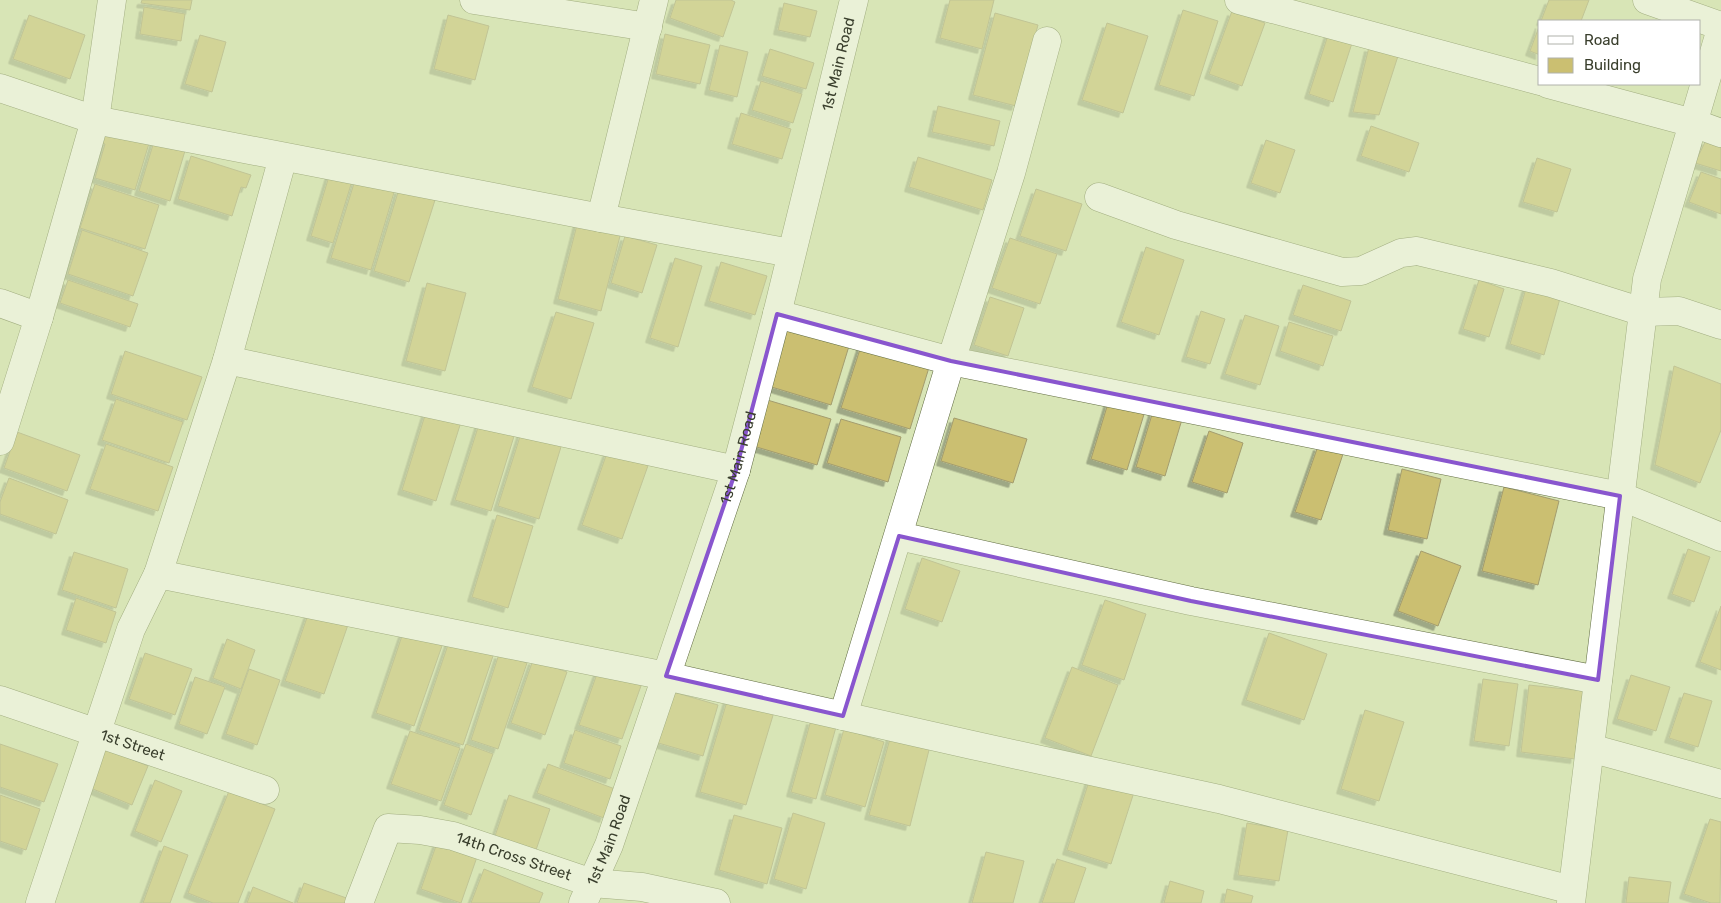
<svg xmlns="http://www.w3.org/2000/svg" width="1721" height="903" viewBox="0 0 1721 903" font-family="Rubik,sans-serif">
<style>
.building{fill:#cbbf71;stroke:#a39c6e;filter:url(#shadow)}
.lines{fill:none;stroke-linecap:round;stroke-linejoin:round}
.minor-casing{stroke:#616c42;stroke-width:29}
.minor{stroke:#fff;stroke-width:28}
.marked{fill:none;stroke:#8956ce;stroke-width:4;stroke-linejoin:round}
.labels{text-anchor:middle;stroke-width:4;stroke-linejoin:round;paint-order:stroke}
.street-label{font-size:15px;fill:#3a3f2d;stroke:#fff}
</style>
<defs>
<filter id="shadow"><feDropShadow dx="-4.5" dy="4.5" stdDeviation="0" flood-color="#0004"/></filter>
</defs>
<rect width="100%" height="100%" fill="#d8e5b6"/>
<g class="building">
<path d="M142,0H192L190,10L141,3Z"/>
<path d="M676,0H731L735,2L723,37L670,18Z"/>
<path d="M950,0H994L982,49L940,38Z"/>
<path d="M1549,0H1589L1581,21H1541Z"/>
<path d="M784,3L817,11L810,37L778,30Z"/>
<path d="M144,7L185,14L181,41L140,34Z"/>
<path d="M1183,10L1218,21L1194,96L1159,85Z"/>
<path d="M1232,11L1265,23L1242,86L1209,74Z"/>
<path d="M995,13L1038,25L1016,106L973,95Z"/>
<path d="M29,15L85,35L70,79L13,59Z"/>
<path d="M448,15L489,26L475,80L434,69Z"/>
<path d="M1107,23L1148,36L1123,113L1082,100Z"/>
<path d="M1540,24V55L1530,51Z"/>
<path d="M1329,32L1353,40L1333,102L1309,94Z"/>
<path d="M665,34L710,45L700,84L656,74Z"/>
<path d="M200,35L226,42L212,92L185,84Z"/>
<path d="M720,45L748,52L737,97L709,90Z"/>
<path d="M1369,47L1398,56L1379,115L1353,112Z"/>
<path d="M770,49L814,63L806,89L762,76Z"/>
<path d="M761,81L802,94L793,123L752,110Z"/>
<path d="M938,106L1000,121L994,146L932,132Z"/>
<path d="M741,113L791,129L782,159L732,144Z"/>
<path d="M105,126L150,140L135,190L95,178L105,144L100,143Z"/>
<path d="M1371,126L1419,143L1409,172L1361,156Z"/>
<path d="M156,135L187,144L170,201L139,191Z"/>
<path d="M1266,140L1295,150L1280,193L1251,183Z"/>
<path d="M1706,140L1721,146V171L1695,163Z"/>
<path d="M191,156L251,175L246,188L241,187L232,216L178,199Z"/>
<path d="M918,157L992,180L983,210L909,187Z"/>
<path d="M1537,158L1571,169L1557,212L1523,202Z"/>
<path d="M1701,172L1721,179V214L1689,202Z"/>
<path d="M330,173L352,181L333,243L311,236Z"/>
<path d="M356,177L395,189L371,270L331,258Z"/>
<path d="M95,184L159,205L145,249L80,228Z"/>
<path d="M399,189L435,200L409,282L374,271Z"/>
<path d="M1036,189L1082,204L1066,251L1020,236Z"/>
<path d="M578,221L621,232L601,311L558,299Z"/>
<path d="M82,230L148,253L133,296L68,274Z"/>
<path d="M625,236L657,245L642,293L611,283Z"/>
<path d="M1010,238L1057,254L1040,304L992,288Z"/>
<path d="M1146,247L1184,260L1159,335L1121,322Z"/>
<path d="M675,258L702,266L678,347L650,338Z"/>
<path d="M721,262L767,276L755,315L709,301Z"/>
<path d="M68,280L138,304L130,327L60,303Z"/>
<path d="M1479,280L1504,289L1489,337L1463,329Z"/>
<path d="M427,283L466,293L445,371L406,361Z"/>
<path d="M1303,285L1351,301L1341,331L1293,315Z"/>
<path d="M1527,285L1561,295L1544,355L1510,344Z"/>
<path d="M990,297L1024,308L1008,356L974,345Z"/>
<path d="M1201,311L1225,319L1210,364L1186,357Z"/>
<path d="M556,312L594,323L571,399L532,387Z"/>
<path d="M1245,315L1279,326L1260,385L1225,374Z"/>
<path d="M1289,322L1333,336L1323,366L1280,351Z"/>
<path d="M783,326L849,346L831,405L765,385Z"/>
<path d="M863,340L931,361L910,429L841,408Z"/>
<path d="M125,351L202,377L187,420L111,394Z"/>
<path d="M1674,366L1721,384V430L1700,483L1655,465Z"/>
<path d="M116,399L183,422L169,463L102,440Z"/>
<path d="M764,399L831,419L817,465L750,445Z"/>
<path d="M1109,400L1145,411L1127,470L1091,459Z"/>
<path d="M1154,408L1183,416L1165,476L1136,467Z"/>
<path d="M426,412L461,422L436,501L402,490Z"/>
<path d="M954,418L1027,439L1013,483L941,461Z"/>
<path d="M841,419L901,437L888,482L827,463Z"/>
<path d="M480,421L515,433L491,511L455,500Z"/>
<path d="M524,424L564,437L539,519L498,506Z"/>
<path d="M1209,431L1243,443L1227,493L1192,482Z"/>
<path d="M17,432L80,455L67,491L4,468Z"/>
<path d="M106,444L173,467L158,511L90,489Z"/>
<path d="M1318,446L1343,454L1321,520L1295,512Z"/>
<path d="M609,447L650,460L622,539L582,525Z"/>
<path d="M1402,469L1441,479L1427,539L1388,530Z"/>
<path d="M9,478L68,500L56,534L0,514V502Z"/>
<path d="M1504,487L1559,501L1538,585L1482,571Z"/>
<path d="M497,515L533,526L508,608L472,597Z"/>
<path d="M1688,549L1710,557L1694,602L1672,594Z"/>
<path d="M1421,551L1461,566L1438,626L1398,611Z"/>
<path d="M74,552L128,569L116,608L62,590Z"/>
<path d="M922,558L960,571L942,622L905,609Z"/>
<path d="M76,598L116,612L106,643L66,630Z"/>
<path d="M1105,600L1146,614L1124,680L1082,665Z"/>
<path d="M311,606L350,619L324,694L285,681Z"/>
<path d="M1721,606V670L1700,662Z"/>
<path d="M404,630L443,643L414,726L376,713Z"/>
<path d="M1269,633L1327,654L1304,720L1246,700Z"/>
<path d="M227,639L255,650L241,689L213,678Z"/>
<path d="M450,639L494,653L463,745L419,730Z"/>
<path d="M145,653L192,669L175,715L129,699Z"/>
<path d="M499,654L527,663L498,749L471,740Z"/>
<path d="M533,660L567,672L545,735L511,723Z"/>
<path d="M1072,667L1118,685L1091,756L1045,738Z"/>
<path d="M599,668L642,683L622,739L579,725Z"/>
<path d="M249,669L280,680L257,745L226,734Z"/>
<path d="M1631,675L1670,687L1656,731L1617,719Z"/>
<path d="M195,677L225,687L207,734L179,724Z"/>
<path d="M1483,679L1518,684L1509,746L1474,741Z"/>
<path d="M1529,685L1583,691L1575,759L1521,752Z"/>
<path d="M670,691L718,705L703,756L655,742Z"/>
<path d="M1684,693L1712,701L1698,747L1669,738Z"/>
<path d="M728,698L774,712L746,805L700,792Z"/>
<path d="M1365,710L1404,722L1379,801L1341,789Z"/>
<path d="M811,720L836,727L816,799L791,792Z"/>
<path d="M844,729L884,742L865,807L825,795Z"/>
<path d="M575,730L621,746L610,779L564,763Z"/>
<path d="M410,731L460,748L441,801L391,784Z"/>
<path d="M891,735L930,746L910,826L869,815Z"/>
<path d="M0,744L58,764L44,802L0,787Z"/>
<path d="M466,744L493,754L471,815L444,805Z"/>
<path d="M104,748L148,766L132,805L88,787Z"/>
<path d="M548,764L615,789L604,818L537,793Z"/>
<path d="M1091,775L1135,789L1111,864L1067,850Z"/>
<path d="M155,780L182,791L161,842L135,831Z"/>
<path d="M229,791L275,809L238,903H213L188,893Z"/>
<path d="M0,795L40,809L26,850L0,841Z"/>
<path d="M509,795L550,809L536,850L495,836Z"/>
<path d="M793,813L825,823L806,889L774,879Z"/>
<path d="M734,815L782,828L767,884L719,870Z"/>
<path d="M1710,819L1721,822L1720,903H1711L1684,894Z"/>
<path d="M1247,823L1288,830L1279,881L1238,875Z"/>
<path d="M438,840L478,854L461,903L421,889Z"/>
<path d="M164,846L188,855L170,903H143Z"/>
<path d="M986,852L1024,861L1013,903H972Z"/>
<path d="M1057,859L1086,868L1074,903H1042Z"/>
<path d="M484,869L543,893L539,903H471Z"/>
<path d="M1629,877L1671,882L1668,903H1626Z"/>
<path d="M1170,881L1204,891L1201,903H1164Z"/>
<path d="M304,883L352,900L351,903H297Z"/>
<path d="M253,887L293,903H247Z"/>
<path d="M1227,889L1253,896L1251,903H1224Z"/>
</g>
<g class="lines">
<defs>
<g id="minor">
<path d="M474,0L648,27"/>
<path d="M1239,0L1540,81"/>
<path d="M1647,0L1721,26"/>
<path d="M1548,84L1693,123L1721,133"/>
<path d="M0,88L95,120L601,218L791,253"/>
<path d="M1099,197L1176,225L1342,272L1361,271L1401,253L1417,251L1551,283L1643,312L1679,311L1721,325"/>
<path d="M601,218L654,0"/>
<path d="M0,303L39,317"/>
<path d="M777,314L951,361L1011,173L1047,41"/>
<path d="M227,360L736,470"/>
<path d="M0,441L39,317L95,120L112,0"/>
<path d="M899,536L1191,601L1598,680"/>
<path d="M158,574L227,360L283,157"/>
<path id="s1" d="M0,700L265,790"/>
<path d="M843,716L951,361L1620,496L1721,537"/>
<path d="M1590,748L1721,784"/>
<path d="M40,903L131,629L158,574L666,676L972,745L1219,799L1572,890"/>
<path id="s2" d="M359,903L388,828L420,830L453,836L592,883L642,887L716,903"/>
<path id="s3" d="M583,903L609,845L736,470L777,314L854,0"/>
<path d="M1571,903L1647,279L1721,29"/>
</g>
</defs>
<use href="#minor" class="minor-casing"/>
<use href="#minor" class="minor"/>
</g>
<path d="M0 0H1721V903H0ZM777,314L951,361L1620,496L1598,680L1191,601L899,536L843,716L666,676L736,470Z" fill="#d8e5b6" fill-opacity=".55" fill-rule="evenodd"/>
<path class="marked" d="M777,314L951,361L1620,496L1598,680L1191,601L899,536L843,716L666,676L736,470Z"/>
<g class="labels">
<g class="street-label">
<text dy="5" stroke="none"><textPath href="#s3" startOffset="878">1st Main Road</textPath></text>
<text dy="5" stroke="none"><textPath href="#s3" startOffset="472">1st Main Road</textPath></text>
<text dy="5" stroke="none"><textPath href="#s1" startOffset="140">1st Street</textPath></text>
<text dy="5" stroke="none"><textPath href="#s3" startOffset="68">1st Main Road</textPath></text>
<text dy="5" stroke="none"><textPath href="#s2" startOffset="210">14th Cross Street</textPath></text>
</g>
</g>
<rect x="1538" y="20" width="162" height="65" fill="#ffffff" stroke="#b0b2ab"/>
<rect x="1548" y="36" width="25" height="8" fill="#ffffff" stroke="#b0b2ab"/>
<text x="1584" y="45" font-size="15" fill="#3a3f2d">Road</text>
<rect x="1548" y="58" width="25" height="15" fill="#cbbf71" stroke="#b0b2ab"/>
<text x="1584" y="70" font-size="15" fill="#3a3f2d">Building</text>
</svg>
